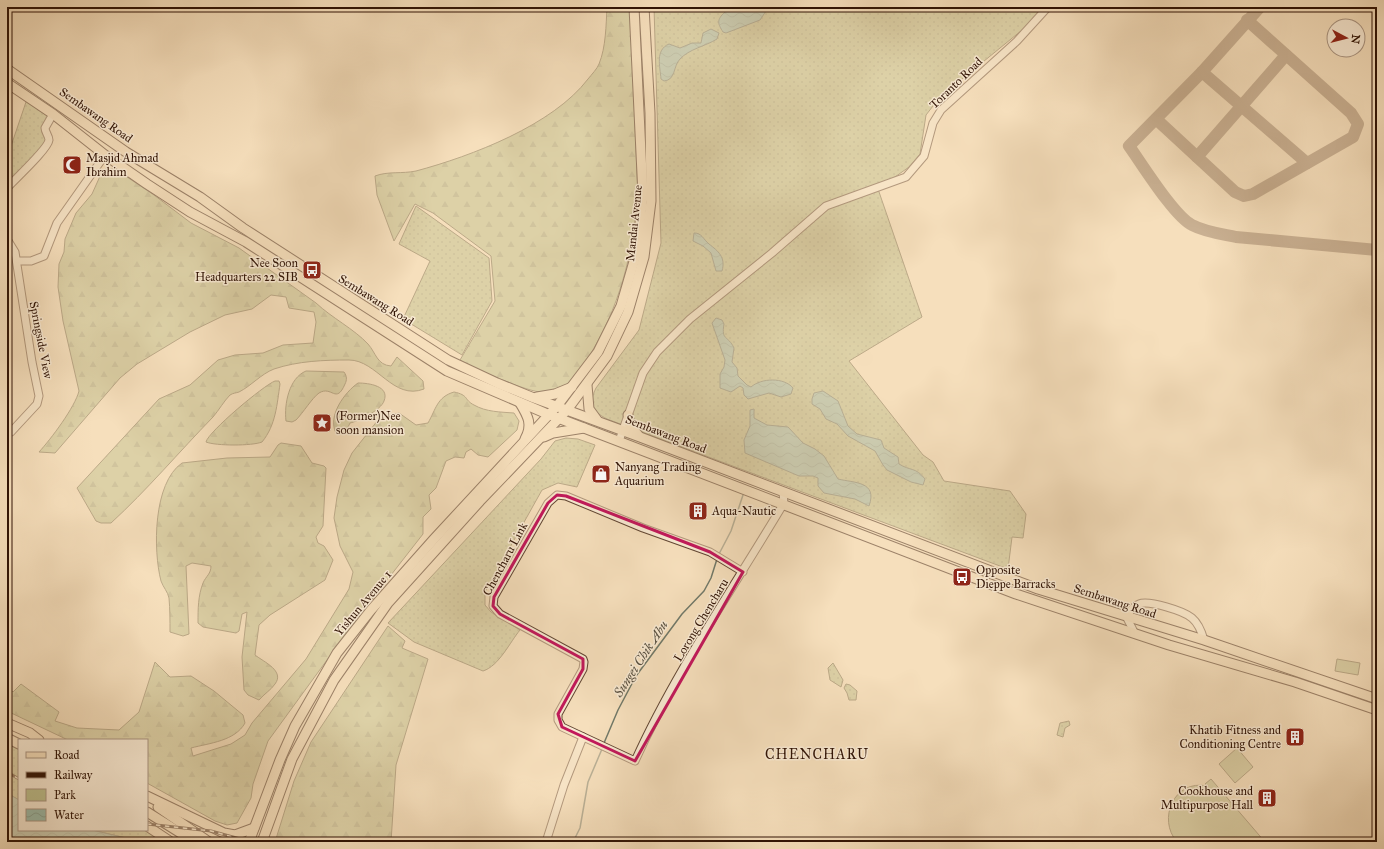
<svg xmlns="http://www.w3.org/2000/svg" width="1384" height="849" font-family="'IM FELL Great Primer',serif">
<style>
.green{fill:url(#green-dots);stroke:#776a4a}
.forest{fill:url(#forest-firs);stroke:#776a4a}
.pitch{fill:#bec18f;stroke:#776a4a}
.water{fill:url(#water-waves);stroke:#717969}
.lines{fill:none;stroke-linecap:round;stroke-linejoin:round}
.stream{stroke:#717969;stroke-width:1.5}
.taxiway{stroke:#937960;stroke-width:12}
.minor-casing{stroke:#624633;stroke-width:9}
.major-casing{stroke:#301305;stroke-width:11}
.minor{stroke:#f9ead3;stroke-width:7}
.major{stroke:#f6dfbc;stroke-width:9}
.rail-casing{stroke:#301305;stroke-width:3}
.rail{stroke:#f9ead3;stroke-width:1.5;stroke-dasharray:4.5;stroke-linecap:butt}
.marked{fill:none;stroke:#c2185b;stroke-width:3;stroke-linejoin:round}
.labels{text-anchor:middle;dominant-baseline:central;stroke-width:3;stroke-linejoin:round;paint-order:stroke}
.street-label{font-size:12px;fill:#301305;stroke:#f9ead3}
.poi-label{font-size:12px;fill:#301305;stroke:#f9ead3;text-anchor:start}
.water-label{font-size:13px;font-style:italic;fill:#564e3f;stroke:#f9ead3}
.quarter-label{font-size:14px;letter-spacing:1px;fill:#301305;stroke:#f9ead3}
</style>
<defs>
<pattern id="green-dots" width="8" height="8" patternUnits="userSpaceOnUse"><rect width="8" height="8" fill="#bec18f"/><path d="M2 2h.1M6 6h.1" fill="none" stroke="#a4a57a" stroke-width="1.8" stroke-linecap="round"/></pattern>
<pattern id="forest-firs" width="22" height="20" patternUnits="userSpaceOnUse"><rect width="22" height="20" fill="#bec18f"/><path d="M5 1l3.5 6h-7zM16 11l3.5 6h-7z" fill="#a4a57a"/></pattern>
<pattern id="water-waves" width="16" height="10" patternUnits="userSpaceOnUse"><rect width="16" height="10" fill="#9dbdac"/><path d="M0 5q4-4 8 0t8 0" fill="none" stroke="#88a292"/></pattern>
</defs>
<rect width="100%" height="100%" fill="#f6dfbc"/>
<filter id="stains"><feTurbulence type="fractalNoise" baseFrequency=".005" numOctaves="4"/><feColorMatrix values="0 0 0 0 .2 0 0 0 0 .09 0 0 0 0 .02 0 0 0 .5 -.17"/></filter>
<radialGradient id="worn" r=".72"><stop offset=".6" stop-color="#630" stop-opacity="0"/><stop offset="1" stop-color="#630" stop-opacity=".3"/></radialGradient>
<g class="green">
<path d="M654 7 1043 8 1027 26 940 97 926 115 920 154 909 167 878 189 922 317 849 361 923 455 933 462 944 481 1010 491 1026 514 1023 538 1012 537 1008 569 607 419C592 411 588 404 596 388L639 330 661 243Z"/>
<polygon points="27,99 53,114 43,129 49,141 7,186 7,152 9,152"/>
<polygon points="416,206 489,258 492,301 462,355 403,319 430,261 399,244"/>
<path d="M566 438 578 439 595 445 577 487 558 483 542 490 485 592V605L491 612 520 630C510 642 499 666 483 671L414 642 388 623 541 459 555 441Z"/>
<polygon points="833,663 843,680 841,687 830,680 828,668"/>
<polygon points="846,684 850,685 857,691 856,700 849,700 847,693 844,688"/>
<polygon points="1069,721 1070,725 1065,728 1063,737 1057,735 1060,723"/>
<polygon points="7,743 19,750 19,800 7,793"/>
<polygon points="92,830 147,830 168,842 143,842"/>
</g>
<g class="forest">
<path d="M607 7H630L638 197C633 254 619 309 588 358 581 367 575 379 565 386 560 389 548 392 542 392 530 393 472 368 460 360L495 301 491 256 433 213 415 204 394 241 377 195 375 176C388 171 402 174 416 171 472 156 553 125 588 79 592 74 597 69 599 64 606 47 606 25 607 7Z"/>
<path d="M105 169H115L154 195 191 223 239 248 316 303C332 318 354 329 368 344 376 353 377 365 391 366L397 357 423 381 424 389C393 401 377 360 349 360 324 360 298 361 274 369 261 374 251 386 239 392 236 393 233 393 230 395 224 401 219 410 213 417 179 452 147 490 111 523H101L96 521 77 488 159 399 190 385 218 360 235 355 263 353 283 345 313 343 316 322 314 312 289 308 286 297 271 295 252 309 225 315 190 332 137 364 120 378 55 453 39 452C51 439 75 407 79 391L63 321 58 287 59 264 64 252 65 239 76 213 92 194 101 174Z"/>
<path d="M306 371 344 372C347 376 347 380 345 384 336 405 332 385 319 393 312 398 303 413 296 420L292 422 286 421C284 404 289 378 306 371Z"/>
<path d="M275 381H279L280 384C277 404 276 425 262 442 252 446 216 446 206 442 208 432 264 385 275 381Z"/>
<path d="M358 383C369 383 390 386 384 401 381 410 359 421 350 423L345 433H336C327 416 345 392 358 383Z"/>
<path d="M454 392C469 395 464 400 474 405 486 412 501 412 514 413L519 421 517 430 488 457 478 455 471 449 466 452 464 458 455 457 446 461 436 488 429 495 431 509 423 517V534L359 616 268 741 253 784 251 798 237 823 227 825 215 821 147 783V740H68L7 711V686L13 692 21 684 59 712 55 721 77 728 119 730 139 712 155 662 170 677 191 676 214 691 243 715 245 723C235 741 210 743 191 748L193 756 231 744 245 735 252 723 306 659 349 589 353 572 340 546 334 518 337 497 344 470 352 453 378 420 384 417 399 413 416 425 428 423C436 409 437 397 454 392Z"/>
<path d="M281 443 301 446 312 463 324 466 326 468 323 526 316 537 318 543 324 546 333 560 325 580 270 615 259 625 255 655C264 662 285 671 275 684 271 690 264 694 259 700L248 695 244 690 242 657 247 612 242 614 239 631 236 633 203 627 198 623C198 609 198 596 203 583 206 576 211 574 211 566L192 563 186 566 189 634 183 636 170 632C170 621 170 609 169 598 168 592 163 587 161 581 153 550 153 483 182 463L227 458 270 457 278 445Z"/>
<polygon points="388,626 405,641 402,648 428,659 396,765 391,842 275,842 294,781 311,742"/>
</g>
<g class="pitch">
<polygon points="1337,659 1360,663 1358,675 1335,671"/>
<polygon points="1237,748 1253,767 1235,783 1219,764"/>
<path d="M1211 779 1265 842H1177C1157 819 1174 779 1207 786L1205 784Z"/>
</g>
<g class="water">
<path d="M751 7 768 8 760 20 726 33 723 32C718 24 716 20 725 12Z"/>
<path d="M711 29 719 33 717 39C706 46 689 49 680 59 673 66 676 80 664 81L661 79C660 66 655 50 669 44L680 48 692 43H701L703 33Z"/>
<path d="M694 233C702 233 703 239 709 244 718 251 726 257 722 271H716L711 253 703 246 693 241Z"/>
<path d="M716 318 722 320 724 324C721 341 728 335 734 348L732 362 737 368 738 376 747 385 751 387C761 378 784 377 793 388L791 394 781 397 769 393 748 399 744 395 743 388 740 386 731 392 720 388V374L724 367 725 360 712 323Z"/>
<path d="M823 391 838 401 848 426 857 434 881 440 884 448 898 457 899 464C910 471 916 467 925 479L923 485 911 482 887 470 883 465 875 451 848 436 837 424 826 419 820 409 812 404V399L814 393Z"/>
<path d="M754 409V418L767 425 788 427 803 443 815 449 824 456 838 479C854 483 878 481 869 506L855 499 824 493 818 486V478L813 476H799L745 453 744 440 750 426V410Z"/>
<polygon points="7,793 19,800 19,830 92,830 143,842 7,842"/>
</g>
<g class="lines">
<g class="stream">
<polyline points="719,554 731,531 743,495"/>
<polyline points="604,743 618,710 636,676 682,614 704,591 711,578 717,559"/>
<polyline points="573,842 580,828 588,782 602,749"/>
</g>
<g class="taxiway">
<path d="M1260 7 1202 72 1129 146C1142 164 1174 216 1192 225 1205 232 1222 234 1236 237L1377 250"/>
<polyline points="1202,72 1307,163"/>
<polyline points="1156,119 1235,192 1244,196 1253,194 1353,137 1358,124 1351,113 1247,20"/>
<polyline points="1197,157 1286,55"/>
</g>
<defs>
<g id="minor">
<path d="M7 188C14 180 48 149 49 140 49 136 45 132 45 128L53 114"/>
<polyline points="7,239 15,252 32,362 39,396 37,404 11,432 7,434"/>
<polyline points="17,261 31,261 44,256 57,223 105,155"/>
<polyline points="619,441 643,373 657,352 690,319 772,253 826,206 906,177 924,156 933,123 941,110 1017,41 1048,7"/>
<path d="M743 572 710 552 643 528 566 496 557 495 548 503 494 597 493 606 500 614 583 659 584 662 583 669 558 714V720L562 727 635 761C674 674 732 590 781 508L784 504 783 492"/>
<path d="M1135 634 1127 618C1129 612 1133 606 1139 604 1149 600 1184 611 1192 618 1198 623 1202 633 1204 640"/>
<polyline points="546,842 564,785 583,737"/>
</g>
<g id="major">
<polyline points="7,69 126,152 200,197 243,228 448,360 497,383 534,398 640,437 1038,589 1204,640 1377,699"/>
<polyline points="7,83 53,114 105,155 147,184 190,212 246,242 447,371 545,413 1016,594 1169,645 1295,682 1377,710"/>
<polyline points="587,385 589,409 597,420"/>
<polyline points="537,397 555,394 572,387"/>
<path d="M520 403C528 416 533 425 525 439"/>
<polyline points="628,415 630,426 638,435"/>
<polyline points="544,437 553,433 584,428"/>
<polyline points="7,723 30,733 39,740"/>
<polyline points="7,738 19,744"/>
<polyline points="147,796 224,833 235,835 254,828"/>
<polyline points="158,807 209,842"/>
<polyline points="147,812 195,842"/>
<polyline points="147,826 171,842"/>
<polyline points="249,842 280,760 295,726 337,653 371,610 434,539 557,406 598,352 621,306 637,251 643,195 634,7"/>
<polyline points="262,842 292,759 334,680 388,603 480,501 567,410 607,356 628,312 644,257 651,201 650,113 644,7"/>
</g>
</defs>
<use href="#minor" class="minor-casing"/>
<use href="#major" class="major-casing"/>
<use href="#minor" class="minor"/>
<use href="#major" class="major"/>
<defs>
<g id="rail">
<polyline points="7,772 19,779"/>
<polyline points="147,824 211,831 251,842"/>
</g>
</defs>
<use href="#rail" class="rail-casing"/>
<use href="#rail" class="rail"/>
</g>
<path d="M0 0H1384V849H0ZM557 495 566 496 710 552 743 572 635 761 562 727 558 714 583 669V659L500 614 493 606 494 597 548 503Z" fill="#f6dfbc" fill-opacity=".55" fill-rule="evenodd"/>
<path class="marked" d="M557 495 566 496 710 552 743 572 635 761 562 727 558 714 583 669V659L500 614 493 606 494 597 548 503Z"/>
<defs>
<symbol id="mosque-square" viewBox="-11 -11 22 22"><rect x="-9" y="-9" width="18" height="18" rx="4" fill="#8f2418" stroke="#f9ead3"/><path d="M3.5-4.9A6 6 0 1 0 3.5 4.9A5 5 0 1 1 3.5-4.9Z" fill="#fff"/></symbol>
<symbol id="bus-square" viewBox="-11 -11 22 22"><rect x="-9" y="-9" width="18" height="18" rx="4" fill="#8f2418" stroke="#f9ead3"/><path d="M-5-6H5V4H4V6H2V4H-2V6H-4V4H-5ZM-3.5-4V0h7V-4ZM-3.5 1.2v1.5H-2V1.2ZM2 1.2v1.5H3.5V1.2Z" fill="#fff"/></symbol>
<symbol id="sight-square" viewBox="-11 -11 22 22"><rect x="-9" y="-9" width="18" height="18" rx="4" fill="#8f2418" stroke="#f9ead3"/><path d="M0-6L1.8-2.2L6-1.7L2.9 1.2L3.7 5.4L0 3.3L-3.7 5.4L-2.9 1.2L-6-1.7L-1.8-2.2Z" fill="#fff"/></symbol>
<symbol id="shop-square" viewBox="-11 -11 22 22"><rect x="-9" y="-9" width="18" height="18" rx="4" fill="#8f2418" stroke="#f9ead3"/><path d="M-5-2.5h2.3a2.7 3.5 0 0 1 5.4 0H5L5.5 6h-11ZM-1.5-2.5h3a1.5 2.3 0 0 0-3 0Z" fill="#fff"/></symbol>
<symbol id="building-square" viewBox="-11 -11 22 22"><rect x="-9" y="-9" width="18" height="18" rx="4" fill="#8f2418" stroke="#f9ead3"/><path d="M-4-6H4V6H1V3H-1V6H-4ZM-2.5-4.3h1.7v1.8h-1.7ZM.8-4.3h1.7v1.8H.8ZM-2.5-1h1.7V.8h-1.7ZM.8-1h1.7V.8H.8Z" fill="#fff"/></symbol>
</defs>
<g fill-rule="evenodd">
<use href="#mosque-square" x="61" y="154" width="22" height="22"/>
<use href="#bus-square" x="301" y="259" width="22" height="22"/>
<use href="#sight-square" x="311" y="412" width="22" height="22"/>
<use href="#shop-square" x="590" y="463" width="22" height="22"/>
<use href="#building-square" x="687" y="500" width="22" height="22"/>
<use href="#bus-square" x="951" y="566" width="22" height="22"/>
<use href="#building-square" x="1284" y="726" width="22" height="22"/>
<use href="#building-square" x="1256" y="787" width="22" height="22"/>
</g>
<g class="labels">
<g class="street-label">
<text transform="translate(956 83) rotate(-44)">Toranto Road</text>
<text transform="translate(96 115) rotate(35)">Sembawang Road</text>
<text transform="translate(634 223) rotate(-84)">Mandai Avenue</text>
<text transform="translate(376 300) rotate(32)">Sembawang Road</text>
<text transform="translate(41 340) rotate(79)">Springside View</text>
<text transform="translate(666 434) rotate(21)">Sembawang Road</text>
<text transform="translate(505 559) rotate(-62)">Chencharu Link</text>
<text transform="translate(1115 601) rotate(18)">Sembawang Road</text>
<text transform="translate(363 603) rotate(-50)">Yishun Avenue 1</text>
<text transform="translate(701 620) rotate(-59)">Lorong Chencharu</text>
</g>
<g class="poi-label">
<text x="86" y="158">Masjid Ahmad<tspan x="86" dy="14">Ibrahim</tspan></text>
<text x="298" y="263" text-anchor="end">Nee Soon<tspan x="298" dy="14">Headquarters 22 SIB</tspan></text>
<text x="336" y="416">(Former)Nee<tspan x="336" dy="14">soon mansion</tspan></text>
<text x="615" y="467">Nanyang Trading<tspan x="615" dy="14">Aquarium</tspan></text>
<text x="712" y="511">Aqua-Nautic</text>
<text x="976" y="570">Opposite<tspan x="976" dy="14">Dieppe Barracks</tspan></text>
<text x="1281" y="730" text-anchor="end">Khatib Fitness and<tspan x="1281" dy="14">Conditioning Centre</tspan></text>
<text x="1253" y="791" text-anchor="end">Cookhouse and<tspan x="1253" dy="14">Multipurpose Hall</tspan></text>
</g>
<g class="water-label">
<text transform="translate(641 659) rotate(-57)">Sungei Chik Abu</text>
</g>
<g class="quarter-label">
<text x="817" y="754">CHENCHARU</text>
</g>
</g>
<rect width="1384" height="849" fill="none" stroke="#f6dfbc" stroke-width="24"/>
<rect x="8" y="8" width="1368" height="833" fill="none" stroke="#301305" stroke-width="2"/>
<rect x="12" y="12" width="1360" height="825" fill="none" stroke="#301305"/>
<rect x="18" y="739" width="130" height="92" fill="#f9ead3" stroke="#a99481"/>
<rect x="26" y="752" width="20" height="6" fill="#f6dfbc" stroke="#a99481"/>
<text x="54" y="759" font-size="12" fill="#301305">Road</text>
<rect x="26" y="772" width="20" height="6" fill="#301305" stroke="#a99481"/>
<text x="54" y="779" font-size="12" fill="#301305">Railway</text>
<rect x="26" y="789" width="20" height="12" fill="#bec18f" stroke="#a99481"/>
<text x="54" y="799" font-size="12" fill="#301305">Park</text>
<rect x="26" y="809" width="20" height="12" fill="url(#water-waves)" stroke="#a99481"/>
<text x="54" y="819" font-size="12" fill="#301305">Water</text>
<g transform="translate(1346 38) rotate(97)"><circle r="19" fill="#f9ead3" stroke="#a99481"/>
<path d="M0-3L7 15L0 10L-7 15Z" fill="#8f2418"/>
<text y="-6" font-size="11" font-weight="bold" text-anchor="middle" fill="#301305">N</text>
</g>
<rect width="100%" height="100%" filter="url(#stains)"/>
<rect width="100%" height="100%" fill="url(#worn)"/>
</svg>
